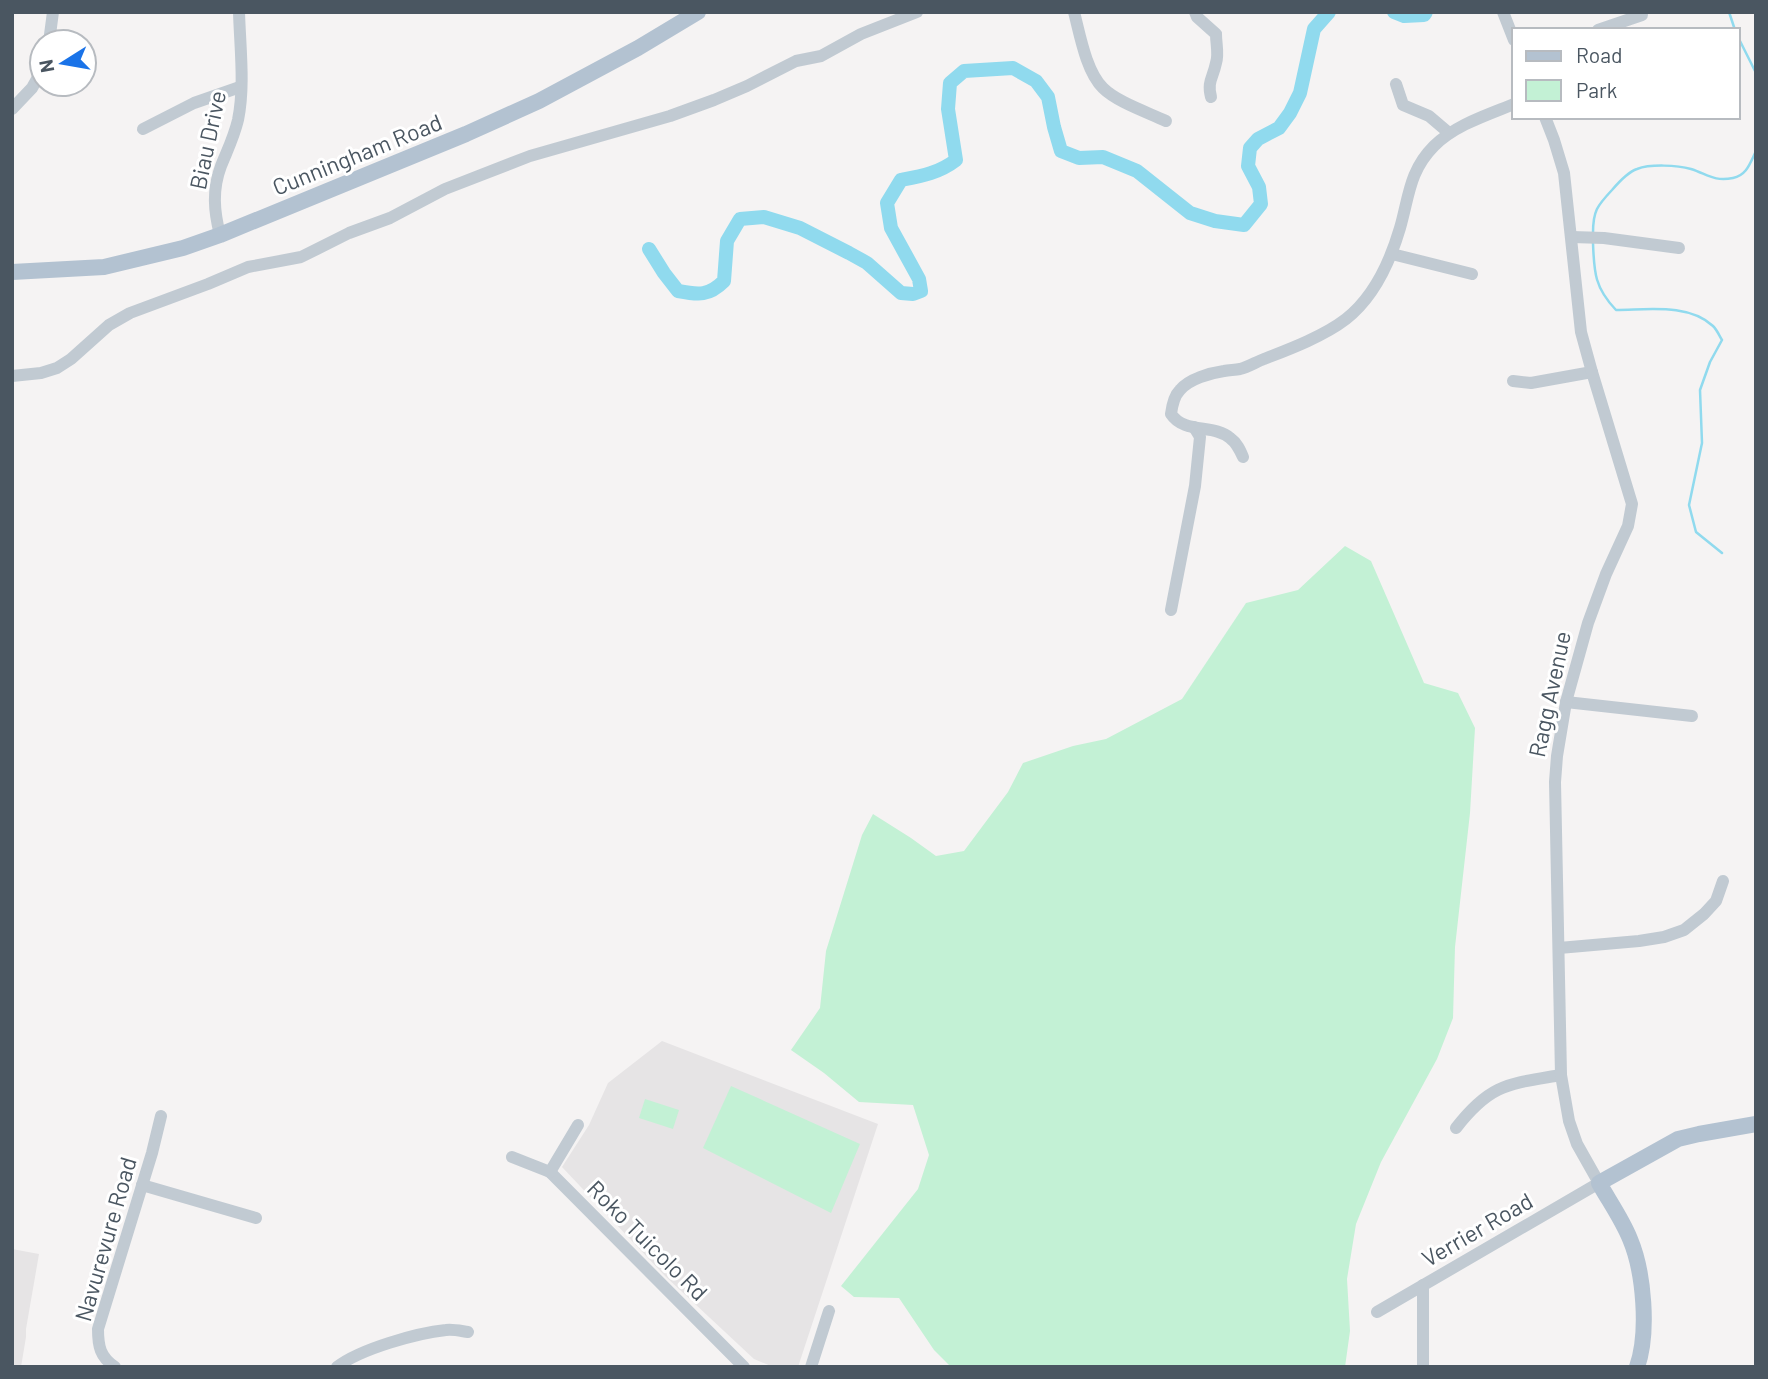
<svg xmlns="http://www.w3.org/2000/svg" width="1768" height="1379" font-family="Barlow,sans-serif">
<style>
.education{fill:#e6e4e5}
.green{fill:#c3f1d5}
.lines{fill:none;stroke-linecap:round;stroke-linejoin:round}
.stream{stroke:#90daee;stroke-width:2.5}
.river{stroke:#90daee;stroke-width:14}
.minor{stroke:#c1cad2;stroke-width:12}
.major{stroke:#b3c2d1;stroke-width:16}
.labels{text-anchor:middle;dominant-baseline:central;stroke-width:6;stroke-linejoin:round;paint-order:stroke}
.street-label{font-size:23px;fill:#4a5661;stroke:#fff}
</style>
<rect width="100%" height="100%" fill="#f5f3f3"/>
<g class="education">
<polygon points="662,1041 878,1124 798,1367 773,1367 754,1359 665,1276 562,1167 589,1125 608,1083"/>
<polygon points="12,1249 39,1254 26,1329 26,1337 21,1367 12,1367"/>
</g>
<g class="green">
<polygon points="1345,546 1371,561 1424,683 1458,693 1475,728 1470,813 1455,947 1453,1018 1437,1059 1381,1162 1356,1224 1347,1279 1350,1331 1345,1367 951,1367 934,1350 899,1298 854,1297 841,1286 918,1189 929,1155 913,1105 859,1102 824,1073 791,1050 820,1008 826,951 862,835 873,814 911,838 936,856 964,851 1008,792 1023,763 1073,746 1106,739 1182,699 1246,603 1298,590"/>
<polygon points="731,1086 860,1144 831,1213 703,1148"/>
<polygon points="645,1099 679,1110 673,1129 639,1118"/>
</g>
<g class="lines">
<g class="stream">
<polyline points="1729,12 1735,30"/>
<polyline points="1738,37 1756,73"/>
<path d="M1593 233C1593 211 1597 206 1612 190 1618 183 1628 172 1637 169 1650 164 1677 165 1691 169 1707 174 1714 182 1733 178 1747 175 1750 163 1756 151"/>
<path d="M1593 243C1594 273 1595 288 1616 310 1647 310 1688 303 1713 326 1717 330 1719 335 1722 340L1710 362 1700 390 1702 443 1689 505 1696 532 1722 553"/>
</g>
<g class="river">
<polyline points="1394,12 1404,16 1424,15 1426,12"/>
<path d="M649 249 664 273 678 291C699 295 709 296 724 281L727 241 740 219 764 217 800 228 849 253 867 263 901 293 913 294 921 291 919 279 891 228 887 203 901 180C922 176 939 173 956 160L948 109 950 83 964 71 1013 68 1036 81 1048 97 1054 127 1061 151 1079 158 1103 157 1137 171 1190 213 1215 221 1244 225 1261 204 1259 187 1248 166 1250 148 1258 139 1279 128 1290 113 1300 93 1314 29 1329 12"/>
</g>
<g class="minor">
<path d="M1074 12C1080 35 1086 71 1103 88 1117 102 1147 112 1166 121"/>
<path d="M1195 12 1197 17 1216 34C1216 44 1219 54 1216 63 1213 78 1207 81 1211 97"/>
<polyline points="1503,12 1514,40"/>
<polyline points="1598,30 1642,15"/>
<polyline points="49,42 53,12"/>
<polyline points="1396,84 1403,105 1429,116 1449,133"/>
<polyline points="12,109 32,88 42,70"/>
<polyline points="143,129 194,103 240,87"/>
<path d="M220 235C214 211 212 190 221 166 227 151 234 137 238 120 245 86 240 47 239 12"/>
<polyline points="1572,237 1604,238 1679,248"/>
<polyline points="1392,254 1472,274"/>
<polyline points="12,376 41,373 57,368 71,359 109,325 130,313 208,284 248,267 301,257 349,233 390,218 445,189 530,156 670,116 714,100 747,86 796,61 821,56 861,34 917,12"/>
<polyline points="1513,381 1531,383 1592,372"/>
<path d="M1243 457C1240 450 1237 443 1230 438 1214 424 1184 434 1171 414 1172 406 1174 396 1180 390 1189 379 1210 373 1224 371 1229 370 1235 370 1240 369 1248 367 1256 362 1264 359 1290 349 1324 336 1346 319 1374 297 1390 262 1400 228 1409 197 1409 171 1434 146 1455 125 1487 115 1514 104"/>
<polyline points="1171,610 1195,486 1200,437 1194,427"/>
<polyline points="1566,702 1692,716"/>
<polyline points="1559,948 1639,941 1664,937 1684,930 1704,914 1716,901 1723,881"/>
<path d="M1456 1128C1491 1083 1509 1084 1561 1075"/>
<polyline points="512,1157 550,1172 744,1367"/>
<polyline points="550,1172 578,1125"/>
<polyline points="142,1185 256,1218"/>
<polyline points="1377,1312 1599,1183 1577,1144 1569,1121 1561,1075 1555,782 1557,756 1566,702 1588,623 1606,574 1628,526 1632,504 1592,372 1581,332 1564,173 1554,140 1545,117"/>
<path d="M115 1367C100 1357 98 1346 98 1329L152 1153 161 1116"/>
<path d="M337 1367C360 1349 417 1333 446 1330 453 1329 461 1331 468 1332"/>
<polyline points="811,1367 829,1311"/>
<polyline points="1423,1367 1423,1285"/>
</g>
<g class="major">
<polyline points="12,272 104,267 183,248 220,235 466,134 539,101 638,48 698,12"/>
<path d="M1637 1367C1649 1333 1644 1272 1630 1239 1622 1219 1609 1201 1599 1183L1678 1139 1699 1134 1756 1124"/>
</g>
</g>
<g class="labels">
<g class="street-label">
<text transform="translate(207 140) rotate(-78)">Biau Drive</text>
<text transform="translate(357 154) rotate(-22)">Cunningham Road</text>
<text transform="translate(1549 694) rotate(-78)">Ragg Avenue</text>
<text transform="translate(1477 1229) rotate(-30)">Verrier Road</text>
<text transform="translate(105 1239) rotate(-74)">Navurevure Road</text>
<text transform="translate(648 1240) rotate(45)">Roko Tuicolo Rd</text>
</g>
</g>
<rect width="1768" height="1379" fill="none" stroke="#4a5661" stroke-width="28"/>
<rect x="1512" y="28" width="228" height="91" fill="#ffffff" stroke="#b7bbc0" stroke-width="2"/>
<rect x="1526" y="51" width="35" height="10" fill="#b3c2d1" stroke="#b7bbc0" stroke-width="2"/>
<text x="1576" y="63" font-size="21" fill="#4a5661">Road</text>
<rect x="1526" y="80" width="35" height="21" fill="#c3f1d5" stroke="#b7bbc0" stroke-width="2"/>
<text x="1576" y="98" font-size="21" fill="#4a5661">Park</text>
<g transform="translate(63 63) rotate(259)"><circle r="33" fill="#ffffff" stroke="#b7bbc0" stroke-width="2"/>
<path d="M0-5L12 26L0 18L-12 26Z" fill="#1a73e8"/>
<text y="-10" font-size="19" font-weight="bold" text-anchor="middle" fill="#4a5661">N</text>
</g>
</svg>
